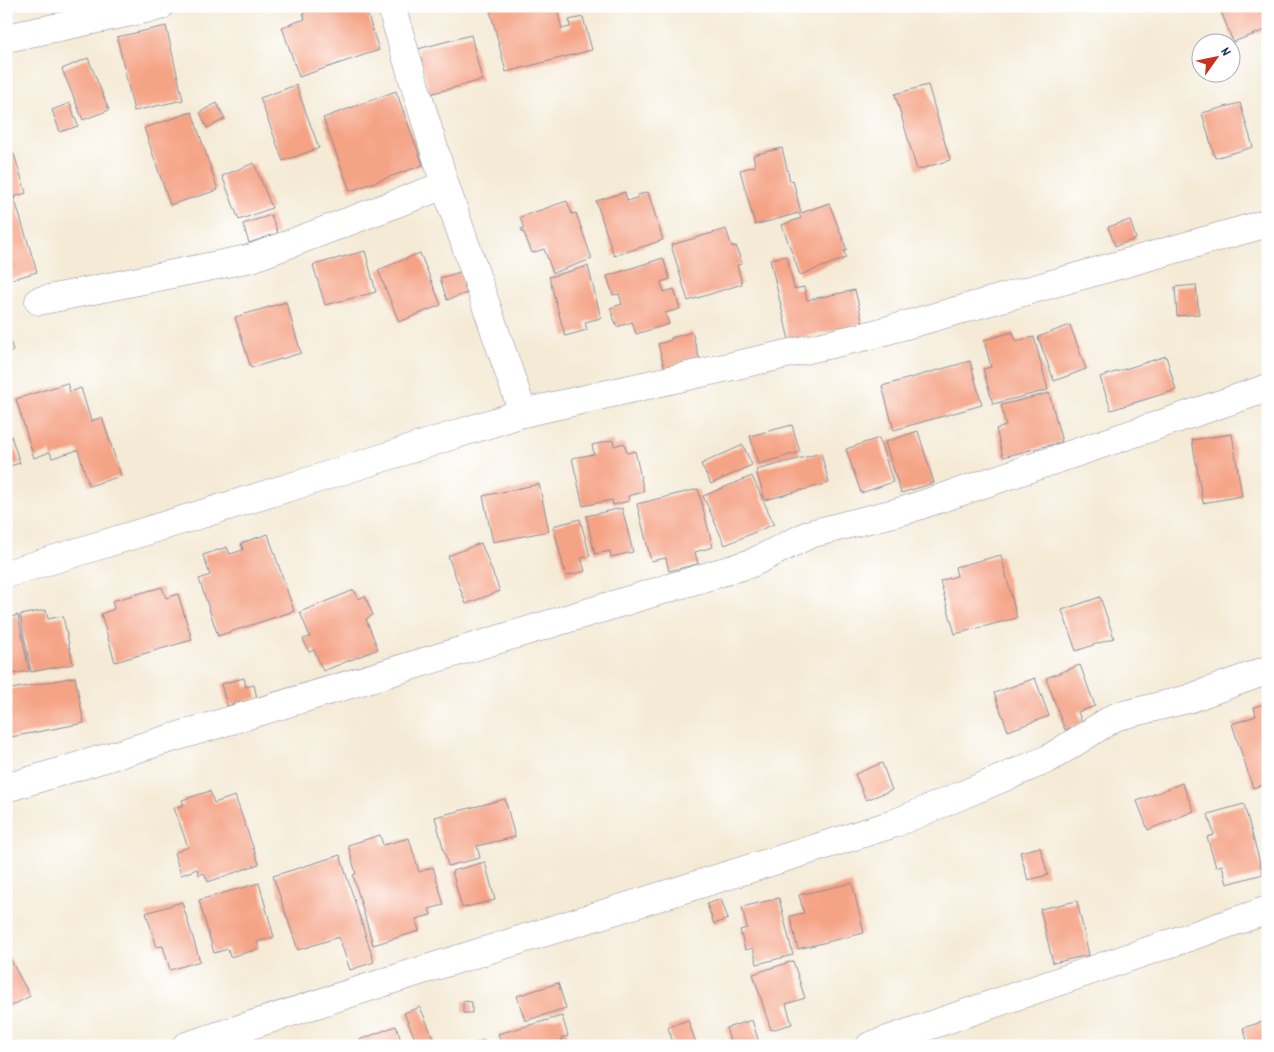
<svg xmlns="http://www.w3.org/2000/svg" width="1274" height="1052" font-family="Dekko,sans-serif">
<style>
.building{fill:#f5a385}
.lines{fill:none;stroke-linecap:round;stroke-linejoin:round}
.minor-casing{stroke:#888c9a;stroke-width:29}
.minor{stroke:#fff;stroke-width:28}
</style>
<rect width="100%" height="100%" fill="#fff"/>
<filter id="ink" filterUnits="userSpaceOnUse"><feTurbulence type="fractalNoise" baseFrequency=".02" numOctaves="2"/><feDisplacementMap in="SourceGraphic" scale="10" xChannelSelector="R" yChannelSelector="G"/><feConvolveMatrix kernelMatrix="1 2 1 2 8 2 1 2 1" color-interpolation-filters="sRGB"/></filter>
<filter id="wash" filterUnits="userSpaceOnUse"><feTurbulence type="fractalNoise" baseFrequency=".0096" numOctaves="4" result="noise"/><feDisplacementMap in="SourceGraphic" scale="20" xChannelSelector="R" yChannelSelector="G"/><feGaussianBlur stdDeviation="1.12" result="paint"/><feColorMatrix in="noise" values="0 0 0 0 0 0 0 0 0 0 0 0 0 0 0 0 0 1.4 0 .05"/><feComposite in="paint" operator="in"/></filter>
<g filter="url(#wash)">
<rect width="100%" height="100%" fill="#f4ead5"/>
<g id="blocks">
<g class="building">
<polygon points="323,6 347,6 348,9 356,6 365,6 379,50 299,77 282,27 305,19 303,13"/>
<polygon points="489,6 556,6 562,29 570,27 569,20 583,17 592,50 506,72"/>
<polygon points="1219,6 1264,6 1268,17 1268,29 1233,42"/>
<polygon points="166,26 183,100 134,111 117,37"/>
<polygon points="471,35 482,80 430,94 418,49"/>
<polygon points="88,58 109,110 83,120 62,69"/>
<polygon points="296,85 319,148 283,161 260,98"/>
<polygon points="928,85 950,160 917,170 895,94"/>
<polygon points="396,91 423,165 350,191 323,118"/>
<polygon points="70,103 78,126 60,132 52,110"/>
<polygon points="217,103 225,119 207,128 200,112"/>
<polygon points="1240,103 1253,147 1215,158 1202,113"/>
<polygon points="192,112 218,190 170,205 144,128"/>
<polygon points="782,148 790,181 793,180 801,213 829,203 847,250 844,251 846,258 800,275 782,225 801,218 799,213 755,225 740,170 755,166 753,155"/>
<polygon points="14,154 26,193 14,197 37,272 6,281 6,156"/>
<polygon points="254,163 272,208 239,220 222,176"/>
<polygon points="625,192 627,201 639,197 638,195 648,192 663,240 614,256 596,201"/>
<polygon points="567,201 572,214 576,213 592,259 553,273 544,249 532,253 524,233 523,233 521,229 524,228 520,217"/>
<polygon points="271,215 278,233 249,243 243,224"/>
<polygon points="1130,220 1136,239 1115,246 1108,227"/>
<polygon points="726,229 732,247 736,246 742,264 737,265 742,284 688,301 671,245"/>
<polygon points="365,251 376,292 325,305 313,265"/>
<polygon points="420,253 441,305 399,322 378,270"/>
<polygon points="787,256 794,289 804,287 807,300 855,290 863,324 789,340 770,259"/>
<polygon points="663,258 670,279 661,282 664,292 674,289 680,309 665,313 669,324 636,334 632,322 617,327 610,308 622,304 619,294 613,295 607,276"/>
<polygon points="588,266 601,318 585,322 587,330 565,336 549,277"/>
<polygon points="460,272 467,293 447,300 440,278"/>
<polygon points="1196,285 1199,314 1177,316 1175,287"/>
<polygon points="286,302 301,353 251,368 235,317"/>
<polygon points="1070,325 1086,369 1054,381 1038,337"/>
<polygon points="6,326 13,351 6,352"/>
<polygon points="692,332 701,364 666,374 658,344 671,340 671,338"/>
<polygon points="1013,332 1016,341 1034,337 1048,390 993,404 983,369 991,367 984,340"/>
<polygon points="1166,356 1176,390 1111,410 1100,377"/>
<polygon points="970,361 982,405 894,430 882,386"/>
<polygon points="67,383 70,392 81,388 91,421 102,417 121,476 89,486 78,450 52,458 50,452 34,458 16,399"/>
<polygon points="1049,393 1062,442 1003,457 996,429 1006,426 1001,405"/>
<polygon points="6,421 20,463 6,467"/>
<polygon points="792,425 800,452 758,464 750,436"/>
<polygon points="918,431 934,483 901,493 885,442"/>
<polygon points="1232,434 1242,496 1203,503 1192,440"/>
<polygon points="879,438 893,482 861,493 846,449"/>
<polygon points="613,440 614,446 624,443 627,453 635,451 644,492 628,496 629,501 613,505 612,500 583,506 572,458 594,454 592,445"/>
<polygon points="743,445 752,465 711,484 701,464"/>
<polygon points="821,453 829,483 765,500 756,470"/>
<polygon points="752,476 774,524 725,545 703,496"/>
<polygon points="539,484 549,531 493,542 483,496"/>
<polygon points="698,489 713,547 695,552 698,564 669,571 666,558 651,561 637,504"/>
<polygon points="622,508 633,552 611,557 610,551 595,554 586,516"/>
<polygon points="580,519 590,556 581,558 585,571 566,576 553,526"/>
<polygon points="268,534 294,611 218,636 199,579 210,575 203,555 227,547 230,554 243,550 241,543"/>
<polygon points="481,543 500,591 466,604 448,556"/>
<polygon points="1001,555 1017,618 955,634 940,581 957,576 955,567"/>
<polygon points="162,587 166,598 178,594 192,640 115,662 101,614 114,609 112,601"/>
<polygon points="354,590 358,599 365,596 373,615 366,619 378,649 323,671 314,650 309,652 303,639 310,637 300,612"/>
<polygon points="1100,597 1114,638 1076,651 1062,610"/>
<polygon points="46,610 48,619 63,616 73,664 31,672 20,615"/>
<polygon points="18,615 29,671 6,675 6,618"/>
<polygon points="1080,665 1095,706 1078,712 1082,723 1065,730 1046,678"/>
<polygon points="75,677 84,723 6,738 6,690"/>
<polygon points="244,678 246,687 254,685 257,698 227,706 221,684"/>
<polygon points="1035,678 1049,716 1008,731 994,693"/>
<polygon points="1268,703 1268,784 1253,788 1232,724 1256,716 1254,707"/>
<polygon points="882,763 892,790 866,800 855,774"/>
<polygon points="1182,783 1194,811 1148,830 1137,801"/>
<polygon points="210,791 214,803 235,796 259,864 208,882 204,873 199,875 197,869 181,875 174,853 188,847 174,808 184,805 182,800"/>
<polygon points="505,799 515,837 477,846 480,858 448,866 435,817"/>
<polygon points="1244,804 1263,874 1227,884 1222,865 1216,867 1207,837 1214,835 1208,814"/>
<polygon points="380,835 383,845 409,838 419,872 433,867 444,905 429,909 431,915 416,919 419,931 373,945 353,875 356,874 348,845"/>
<polygon points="1040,847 1048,875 1028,880 1020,852"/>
<polygon points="340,855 374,962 350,970 339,937 298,950 273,876"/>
<polygon points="485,862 495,900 462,908 452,871"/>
<polygon points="259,883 274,937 257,942 259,949 230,957 228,949 214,953 199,900"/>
<polygon points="852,883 864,933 798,949 790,916 804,913 799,895"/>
<polygon points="779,898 793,955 757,964 753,948 745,950 740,930 747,928 742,907"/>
<polygon points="721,899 728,919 714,924 707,904"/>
<polygon points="1077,901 1089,955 1053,963 1040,909"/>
<polygon points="182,902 200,961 170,970 163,946 157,947 146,913"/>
<polygon points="6,951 30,996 6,1009"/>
<polygon points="793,961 805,998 786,1004 792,1024 771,1030 753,974"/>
<polygon points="558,983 566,1008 525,1021 517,996"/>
<polygon points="463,1001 472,1002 472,1013 463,1013"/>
<polygon points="420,1007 436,1044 432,1046 418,1046 404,1013"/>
<polygon points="562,1016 568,1036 561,1038 563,1046 502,1046 498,1034"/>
<polygon points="688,1020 697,1046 674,1046 668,1027"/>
<polygon points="752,1020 760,1046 718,1046 730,1041 726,1028"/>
<polygon points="1268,1020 1268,1046 1249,1046 1243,1028"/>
<polygon points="396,1026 403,1046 361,1046 359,1040"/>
<polygon points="485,1040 488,1046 469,1046 469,1045"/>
</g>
</g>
</g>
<g filter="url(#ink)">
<use href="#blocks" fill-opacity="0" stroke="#888c9a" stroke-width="1"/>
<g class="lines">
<defs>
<g id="minor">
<polyline points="6,38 160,6"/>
<polyline points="39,301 252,258 445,185"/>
<polyline points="523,413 867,336 1268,223"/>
<polyline points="6,574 313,480 523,413 445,185 391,6"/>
<polyline points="6,788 752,563 810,534 906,510 1268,388"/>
<polyline points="186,1046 407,975 893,824 1048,759 1115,717 1188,699 1268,670"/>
<polyline points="870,1046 1268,910"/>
</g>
</defs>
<use href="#minor" class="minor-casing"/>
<use href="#minor" class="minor"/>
</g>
</g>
<rect width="1274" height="1052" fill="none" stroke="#fff" stroke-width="25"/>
<g transform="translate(1216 58) rotate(57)"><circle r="24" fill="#ffffff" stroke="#a4acbf"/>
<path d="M0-4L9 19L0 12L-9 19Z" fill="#c8321e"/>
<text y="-8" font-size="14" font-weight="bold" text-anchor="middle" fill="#1b2f5e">N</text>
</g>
</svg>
